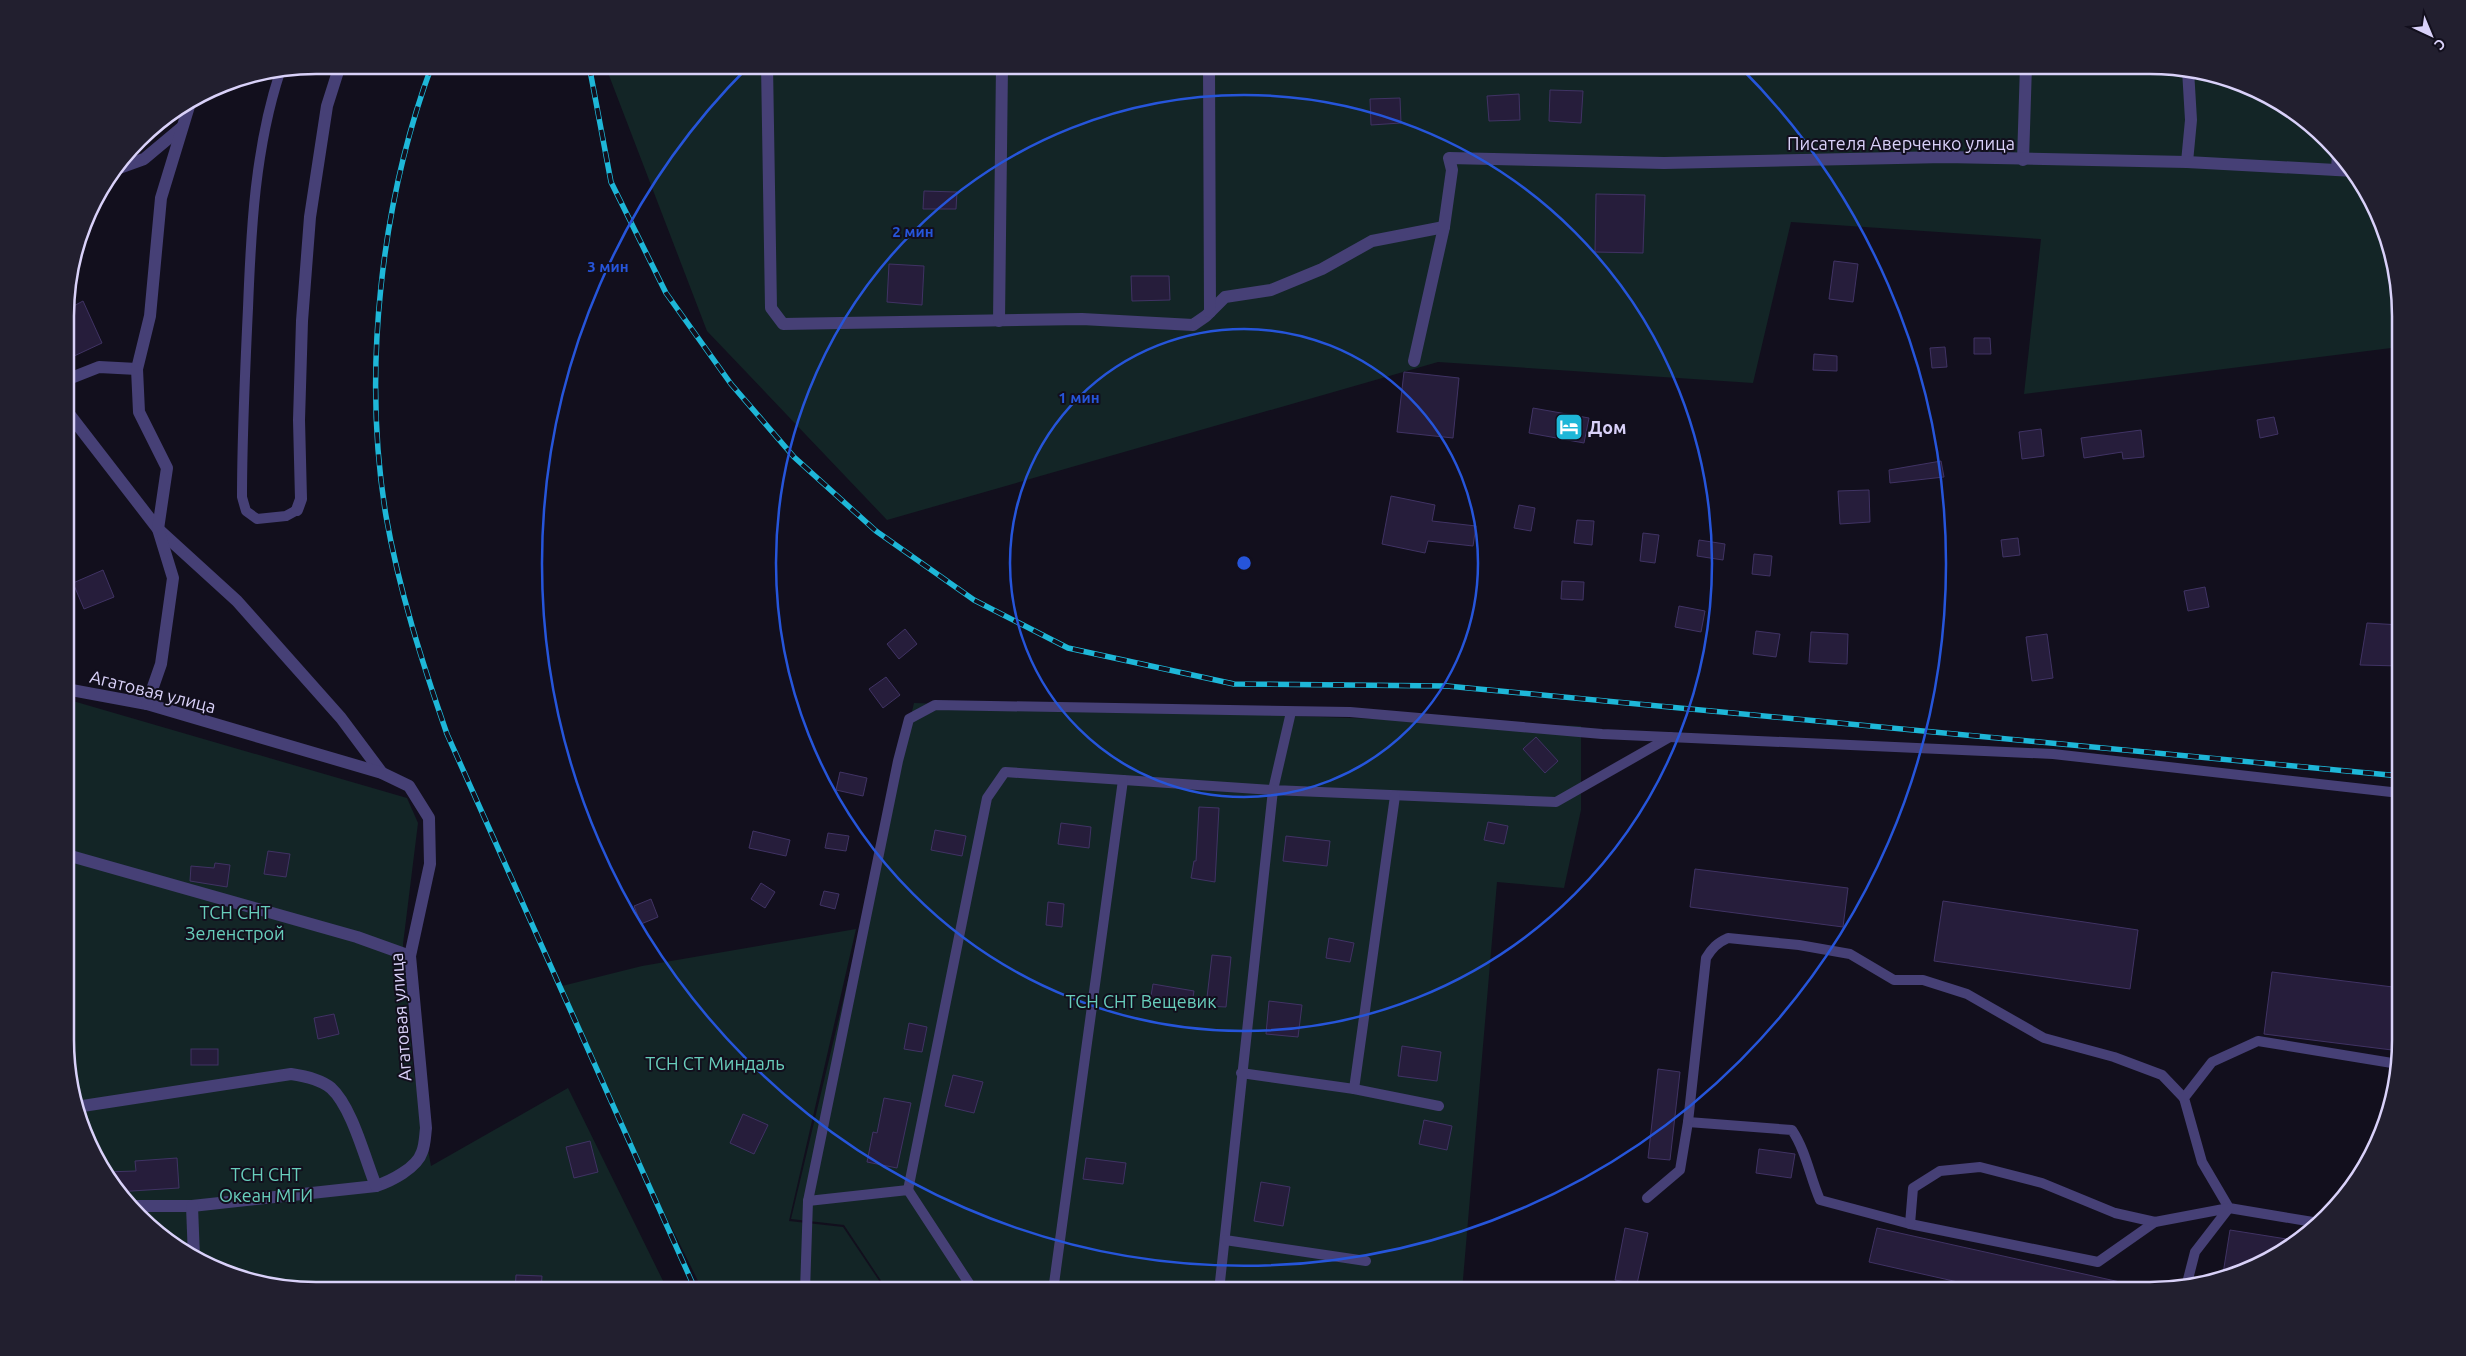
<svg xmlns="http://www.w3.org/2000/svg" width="2466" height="1356" font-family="Ubuntu,sans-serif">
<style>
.green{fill:#132526}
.building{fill:#261d3b;stroke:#403364}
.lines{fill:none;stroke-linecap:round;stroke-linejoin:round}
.lane{stroke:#464076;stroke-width:10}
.street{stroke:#464076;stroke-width:12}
.rail-casing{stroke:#1eb7d8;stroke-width:5.5}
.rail{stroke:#120f1d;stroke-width:4;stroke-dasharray:11;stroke-linecap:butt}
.ring{fill:none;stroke:#2655da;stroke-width:2.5}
.labels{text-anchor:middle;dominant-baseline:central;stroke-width:4;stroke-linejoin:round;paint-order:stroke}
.street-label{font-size:18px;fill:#d9d1f9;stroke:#120f1d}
.poi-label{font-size:18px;font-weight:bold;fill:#d9d1f9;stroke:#120f1d;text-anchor:start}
.park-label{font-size:18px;fill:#68cebc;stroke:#120f1d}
.rim{fill:none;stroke:#d9d1f9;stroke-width:2.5}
.centre{fill:#2655da;stroke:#120f1d;stroke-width:2.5}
.ring-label{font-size:15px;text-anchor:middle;font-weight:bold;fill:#2655da;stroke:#120f1d;stroke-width:4;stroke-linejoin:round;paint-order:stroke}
</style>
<rect width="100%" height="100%" fill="#120f1d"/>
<g class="green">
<path d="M605 65H2151C2172 68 2194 69 2214 73 2307 94 2388 190 2399 283 2401 304 2399 326 2399 347L2024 394 2041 239 1791 222 1753 383 1438 362 887 520 707 331Z"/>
<polygon points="66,699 407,798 418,823 403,944 413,1067 431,1166 568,1088 668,1291 315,1291 251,1283 204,1265 151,1229 117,1193 84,1136 67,1074"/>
<polygon points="914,703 1581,726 1581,810 1564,888 1497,882 1462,1291 888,1291 844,1225 791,1219"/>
<polygon points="856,929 789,1221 843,1227 886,1291 703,1291 655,1194 562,986 642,966"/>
</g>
<g class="building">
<polygon points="1550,90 1583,91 1581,123 1549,121"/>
<polygon points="1519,94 1520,120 1489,121 1487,96"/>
<polygon points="1400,98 1401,123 1371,125 1370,99"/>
<polygon points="924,191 957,192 956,209 923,209"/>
<polygon points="1596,194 1645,195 1643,253 1595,252"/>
<polygon points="1834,261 1858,264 1853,302 1829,299"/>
<polygon points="889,264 924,266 922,305 887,302"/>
<polygon points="1131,276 1169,276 1170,300 1132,301"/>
<polygon points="83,301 102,343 72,357 66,343 66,310"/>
<polygon points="1974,338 1990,338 1991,354 1974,354"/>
<polygon points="1945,347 1947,367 1932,368 1930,348"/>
<polygon points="1814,354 1837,356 1837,371 1813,370"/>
<polygon points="1404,372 1459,378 1453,438 1397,432"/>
<polygon points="1533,408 1589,418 1584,443 1529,433"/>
<polygon points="2274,417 2278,434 2260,438 2257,420"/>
<polygon points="2041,429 2044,456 2022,459 2019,432"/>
<polygon points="2141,430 2144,457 2123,459 2122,452 2084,458 2081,438"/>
<polygon points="1941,461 1944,477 1890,483 1889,470"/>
<polygon points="1869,490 1870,522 1840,524 1838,491"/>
<polygon points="1391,496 1435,505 1432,521 1476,526 1473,546 1428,541 1425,553 1382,544"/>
<polygon points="1519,505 1535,508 1531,531 1514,528"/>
<polygon points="1577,520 1594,521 1592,545 1574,543"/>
<polygon points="1643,533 1659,535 1655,563 1640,561"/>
<polygon points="2018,538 2020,555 2003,557 2001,540"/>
<polygon points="1699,540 1725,544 1723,560 1697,556"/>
<polygon points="1754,554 1772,556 1770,576 1752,574"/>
<polygon points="103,570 114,597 84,609 73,583"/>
<polygon points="1562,581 1584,582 1583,600 1561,599"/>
<polygon points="2205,587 2209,607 2188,611 2184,591"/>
<polygon points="1679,606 1705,611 1701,632 1675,627"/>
<polygon points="2367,623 2400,625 2400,666 2360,665"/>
<polygon points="905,629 917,644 899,659 887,644"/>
<polygon points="1756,631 1780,634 1776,657 1753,654"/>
<polygon points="1811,632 1848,634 1847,664 1809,662"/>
<polygon points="2047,634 2053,678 2032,681 2026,637"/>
<polygon points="886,677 900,695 883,708 869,689"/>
<polygon points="1536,737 1558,761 1545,773 1523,749"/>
<polygon points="840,772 867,778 863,796 836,790"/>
<polygon points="1199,807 1219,808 1215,882 1191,878 1194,861 1196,861"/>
<polygon points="1488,822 1508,826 1504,844 1484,840"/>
<polygon points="1061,823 1091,827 1089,848 1058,844"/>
<polygon points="935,830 966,836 962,856 931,850"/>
<polygon points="753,831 790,840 786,856 749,848"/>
<polygon points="828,833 849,836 846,851 825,848"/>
<polygon points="1286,836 1330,841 1327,866 1283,861"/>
<polygon points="268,851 290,854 286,877 264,874"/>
<polygon points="215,863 230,865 227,887 190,881 191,866 214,868"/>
<polygon points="1695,869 1848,888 1843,927 1690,907"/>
<polygon points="761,883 775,892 765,908 751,899"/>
<polygon points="824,891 839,894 835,909 820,905"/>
<polygon points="651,899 658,917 641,924 634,906"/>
<polygon points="1943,901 2138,930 2130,989 1934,961"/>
<polygon points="1048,902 1064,904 1062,927 1046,925"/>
<polygon points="1329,938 1354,943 1350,962 1326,958"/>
<polygon points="1212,955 1231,957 1226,1007 1206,1006"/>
<polygon points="2272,972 2401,988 2400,1051 2264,1034"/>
<polygon points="1153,984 1194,991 1191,1009 1150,1002"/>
<polygon points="1269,1001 1302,1005 1298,1037 1266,1034"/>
<polygon points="334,1014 339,1034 318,1039 314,1018"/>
<polygon points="909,1023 927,1027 922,1052 904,1049"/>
<polygon points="1402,1046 1441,1052 1437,1081 1398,1076"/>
<rect x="191" y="1049" width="27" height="16"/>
<polygon points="1658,1069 1680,1072 1670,1160 1648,1158"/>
<polygon points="953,1075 983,1082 974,1113 945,1106"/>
<polygon points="884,1098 911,1103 897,1168 867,1162 873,1132 877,1133"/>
<polygon points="743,1114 768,1125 754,1154 730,1143"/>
<polygon points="1424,1120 1452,1126 1447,1150 1419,1144"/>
<polygon points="590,1141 598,1172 574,1178 566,1147"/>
<polygon points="1759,1149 1795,1154 1791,1178 1756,1173"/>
<polygon points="177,1158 179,1188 116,1192 105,1172 136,1171 135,1161"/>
<polygon points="1086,1158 1126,1163 1123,1184 1083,1179"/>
<polygon points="1261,1182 1290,1187 1283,1226 1254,1221"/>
<polygon points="1625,1228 1648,1233 1637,1284 1615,1280"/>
<polygon points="1877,1228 2129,1284 2129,1290 1998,1291 1869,1262"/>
<polygon points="2230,1230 2299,1241 2289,1249 2231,1278 2222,1280"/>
<polygon points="516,1275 542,1276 541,1291 515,1291"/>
</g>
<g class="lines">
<g class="lane">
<path d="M280 72C255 148 251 229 248 308 245 371 242 434 242 497L246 511 257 519 286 516 297 510"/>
<polyline points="1291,712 1273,790 1556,802 1670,737"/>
<polyline points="1241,1073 1354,1089 1439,1106"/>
<polyline points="1354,1089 1395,796"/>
<path d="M1688 1122 1792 1130C1806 1151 1810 1177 1820 1200L1910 1224 2098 1262 2155 1222"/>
<polyline points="908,1190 987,798 1005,772 1273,790 1219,1291"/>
<path d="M1647 1198 1680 1170 1688 1122 1706 958C1712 948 1717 943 1728 938L1799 945 1850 954 1894 980H1923L1967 994 2044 1038 2114 1057 2162 1075 2184 1098"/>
<polyline points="808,1201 908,1190 974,1291"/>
<polyline points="2319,1223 2229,1208 2202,1162 2184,1098 2212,1062 2258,1041 2398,1064"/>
<polyline points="1910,1224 1913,1188 1940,1171 1980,1167 2042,1183 2115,1213 2155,1222 2229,1208 2195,1252 2186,1287"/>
<polyline points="1225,1240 1366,1261"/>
<polyline points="805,1291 808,1201 898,761 909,719 935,705 1350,712 1602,734 2053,754 2400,793"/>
<polyline points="1053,1291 1123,780"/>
</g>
<g class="street">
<polyline points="767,65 771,308 783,324 1082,319 1193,325 1206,316 1225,297 1271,290 1322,269 1372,241 1444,227"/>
<polyline points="1209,65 1210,312"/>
<polyline points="2023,160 2026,65"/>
<polyline points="2187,162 2191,120 2188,70"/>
<polyline points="119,168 144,159 181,128"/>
<polyline points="2337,170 2338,152"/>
<polyline points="999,321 1002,65"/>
<polyline points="1414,361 1444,227 1452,170 1449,158 1664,163 1945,157 2187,162 2354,171"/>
<polyline points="66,380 99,367 137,369"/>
<polyline points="66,410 158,529 237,601 341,718 382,773"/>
<polyline points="297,510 301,499 299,420 302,321 310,217 327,106 340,65"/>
<path d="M66 689 147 704 382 773 409 786 429 818 430 864 410 956 426 1128C425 1136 425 1145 422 1152 417 1168 391 1181 376 1186L192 1206H129"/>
<polyline points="147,704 161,664 173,578 158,529 167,468 139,412 137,369 150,316 161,198 190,103"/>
<polyline points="67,855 357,937 410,956"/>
<path d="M76 1107 291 1074C305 1076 320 1079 331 1088 352 1107 365 1159 376 1186"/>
<polyline points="192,1206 194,1258"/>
</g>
<defs>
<g id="rail">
<path d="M432 65C381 202 362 371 386 516 399 590 422 662 447 734L696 1291"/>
<polyline points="589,65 611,182 666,293 731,384 794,457 876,531 974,600 1068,648 1234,684 1447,686 2400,776"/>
</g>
</defs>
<use href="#rail" class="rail-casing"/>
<use href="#rail" class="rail"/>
</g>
<g class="ring">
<circle cx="1244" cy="563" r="234"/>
<circle cx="1244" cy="563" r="468"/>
<path d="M1740 67A702 702 0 1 1 748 67"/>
</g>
<defs>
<symbol id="hotel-square" viewBox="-11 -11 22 22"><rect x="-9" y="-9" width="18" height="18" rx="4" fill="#1eb7d8" stroke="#120f1d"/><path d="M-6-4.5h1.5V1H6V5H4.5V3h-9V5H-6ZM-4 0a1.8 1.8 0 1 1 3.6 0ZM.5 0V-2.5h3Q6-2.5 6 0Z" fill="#fff"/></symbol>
</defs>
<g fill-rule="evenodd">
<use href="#hotel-square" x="1553" y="411" width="32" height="32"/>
</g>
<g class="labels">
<g class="street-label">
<text x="1901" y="143">Писателя Аверченко улица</text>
<text transform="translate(153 691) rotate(14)">Агатовая улица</text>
<text transform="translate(400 1017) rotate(-94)">Агатовая улица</text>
</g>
<g class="poi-label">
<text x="1588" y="427">Дом</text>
</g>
<g class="park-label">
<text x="235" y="912">ТСН СНТ<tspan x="235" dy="21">Зеленстрой</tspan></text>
<text x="1141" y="1001">ТСН СНТ Вещевик</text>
<text x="715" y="1063">ТСН СТ Миндаль</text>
<text x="266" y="1174">ТСН СНТ<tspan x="266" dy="21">Океан МГИ</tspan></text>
</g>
</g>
<path d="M0 0H2466V1356H0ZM316 74H2150A242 242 0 0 1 2392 316V1040A242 242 0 0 1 2150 1282H316A242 242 0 0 1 74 1040V316A242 242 0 0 1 316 74Z" fill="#221f2f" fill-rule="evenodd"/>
<path class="rim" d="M316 74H2150A242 242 0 0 1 2392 316V1040A242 242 0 0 1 2150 1282H316A242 242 0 0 1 74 1040V316A242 242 0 0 1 316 74Z"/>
<circle cx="1244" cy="563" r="8" class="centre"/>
<g class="ring-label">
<text x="913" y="237">2 мин</text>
<text x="608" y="272">3 мин</text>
<text x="1079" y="403">1 мин</text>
</g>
<g transform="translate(2431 35) rotate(136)" stroke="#120f1d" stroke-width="4" paint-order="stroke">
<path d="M0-4L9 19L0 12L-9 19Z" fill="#d9d1f9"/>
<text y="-8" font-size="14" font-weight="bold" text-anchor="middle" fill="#d9d1f9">С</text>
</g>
</svg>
